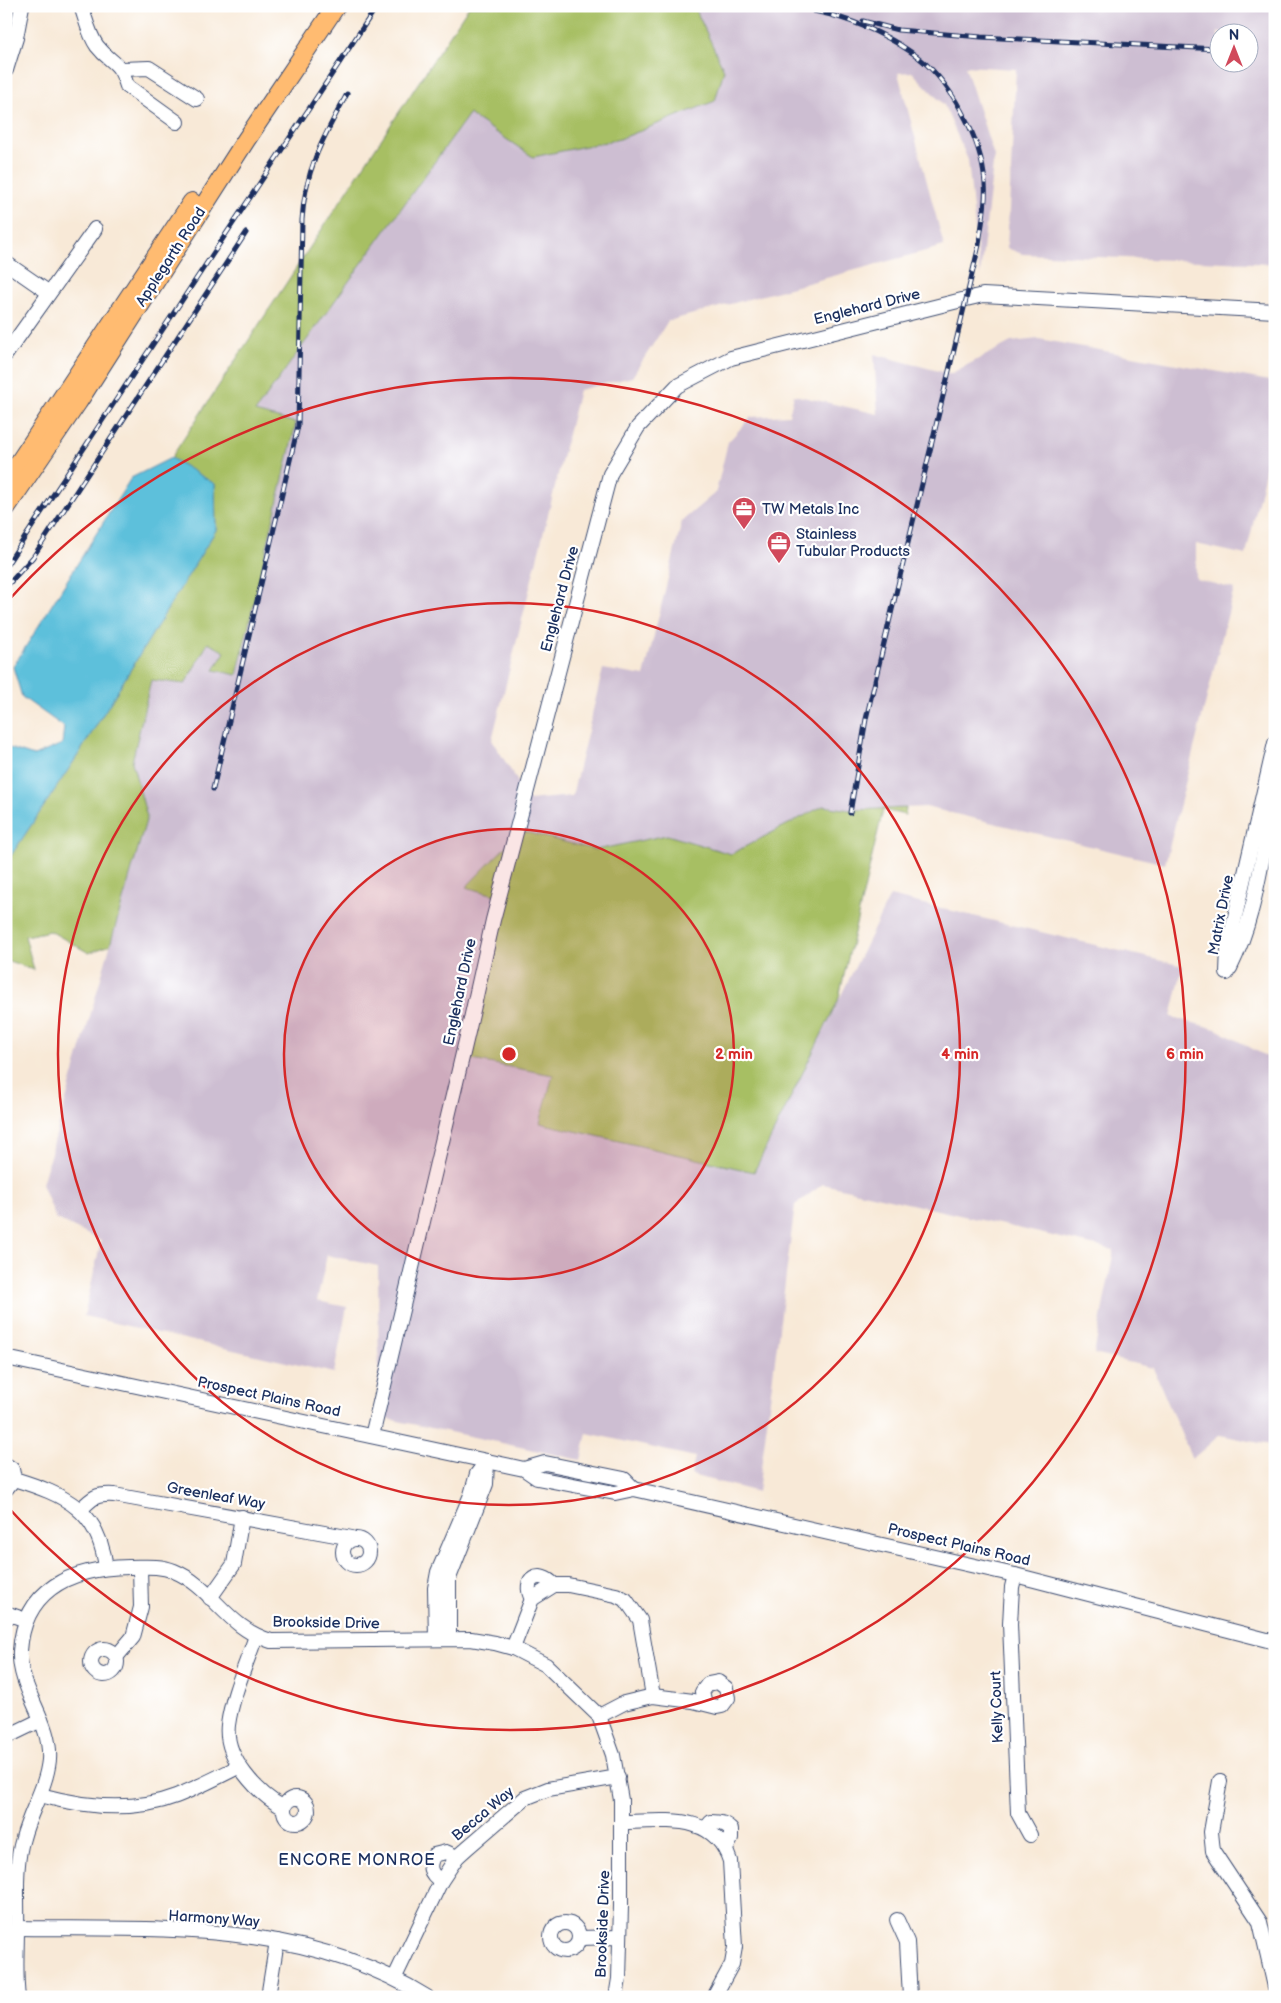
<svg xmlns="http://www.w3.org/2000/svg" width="1281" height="2003" font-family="'Balsamiq Sans',sans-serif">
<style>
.industrial{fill:#cdbed2;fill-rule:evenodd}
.green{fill:#a7bf64;stroke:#617761}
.water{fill:#5dc0db;stroke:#3c789c}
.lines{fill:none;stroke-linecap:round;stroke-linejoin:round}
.minor-casing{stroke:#3c4b70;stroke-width:16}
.major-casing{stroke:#3c4b70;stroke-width:20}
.minor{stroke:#fff;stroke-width:14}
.major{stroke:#ffbb71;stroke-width:18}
.rail-casing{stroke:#1b2f5e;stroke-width:5}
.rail{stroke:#fff;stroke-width:3;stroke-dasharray:9;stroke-linecap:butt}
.ring{fill:none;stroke:#d62828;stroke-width:2.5}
.labels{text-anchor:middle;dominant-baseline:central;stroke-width:4.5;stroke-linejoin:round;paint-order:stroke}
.street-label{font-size:15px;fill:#1b2f5e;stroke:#fff}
.poi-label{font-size:15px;fill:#1b2f5e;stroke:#fff;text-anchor:start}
.neighbourhood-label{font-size:16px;letter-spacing:1px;fill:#1b2f5e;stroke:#fff}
.centre{fill:#d62828;stroke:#fff;stroke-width:2.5}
.ring-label{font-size:15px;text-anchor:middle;font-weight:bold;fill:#d62828;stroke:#fff;stroke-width:4.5;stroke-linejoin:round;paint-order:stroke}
</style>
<rect width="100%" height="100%" fill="#fff"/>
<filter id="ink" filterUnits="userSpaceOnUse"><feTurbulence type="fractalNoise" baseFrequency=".02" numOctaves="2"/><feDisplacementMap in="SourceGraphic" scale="10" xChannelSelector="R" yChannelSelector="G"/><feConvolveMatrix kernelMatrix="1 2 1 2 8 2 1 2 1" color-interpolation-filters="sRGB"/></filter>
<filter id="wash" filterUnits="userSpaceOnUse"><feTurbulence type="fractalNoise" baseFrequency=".0096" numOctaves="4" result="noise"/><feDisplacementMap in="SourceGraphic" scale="20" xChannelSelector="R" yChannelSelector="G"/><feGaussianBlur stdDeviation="1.12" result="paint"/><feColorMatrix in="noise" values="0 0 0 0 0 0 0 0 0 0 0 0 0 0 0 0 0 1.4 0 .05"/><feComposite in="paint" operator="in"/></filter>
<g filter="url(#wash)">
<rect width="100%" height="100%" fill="#f8e9d7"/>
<path class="industrial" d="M694 6H1275V264L1022 254 1007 248 1016 69 965 66 994 156 980 276 968 160 944 105 912 72 898 73 944 246 668 321 632 377 579 390 492 740 529 800 572 796 603 669 644 676 682 521 716 492 728 442 751 417 789 415 794 395 878 414 874 354 950 374 1011 342 1039 339 1275 382V428L1246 555 1196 544V579L1234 589 1165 864 926 807 850 810 823 806 731 854 667 835 596 850 521 831 467 887 506 897 467 1059 553 1075 540 1122 754 1172 890 896 1183 966 1171 1017 1216 1029 1275 1061V1446L1220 1435 1192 1459 1153 1368 1094 1354 1114 1250 823 1184 795 1205 758 1492 691 1475 695 1457 587 1433 581 1460 379 1417 378 1266 327 1255 317 1301 347 1307 334 1373 84 1316 101 1241 56 1219 42 1184 147 817 132 762 151 680 185 684 208 643 225 652 215 670 237 675 296 423 255 412 469 114 533 157 724 70ZM1218 32H1248V62H1218Z"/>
<g class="green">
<polygon points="469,6 694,6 724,70 715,101 620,139 533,157 469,114 255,412 296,423 237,675 214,670 225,652 208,643 185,684 151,680 132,762 147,817 110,945 89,953 50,931 25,936 34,970 6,960 6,863 80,752 216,530 215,484 171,458"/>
<polygon points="823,806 850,810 906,808 905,815 883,810 838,1001 754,1172 540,1123 553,1075 467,1059 506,898 466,887 521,831 596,850 667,835 731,854"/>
</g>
<polygon class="water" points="171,458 215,484 216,530 80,752 6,863 6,747 34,756 62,744 64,727 22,697 13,667 131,478"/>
</g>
<g filter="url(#ink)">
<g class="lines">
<defs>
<g id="minor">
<path d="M81 6C86 20 89 35 97 46 112 65 119 59 127 86L177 122"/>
<polyline points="122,69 149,68 197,99"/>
<polyline points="6,70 16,38 22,6"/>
<polyline points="6,263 48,292"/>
<polyline points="6,354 95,229"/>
<path d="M1230 968C1257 915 1261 855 1275 797"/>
<polyline points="1227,973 1228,947 1275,743"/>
<polyline points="6,1358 487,1461 524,1469 537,1478 615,1493 634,1489 1015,1575 1275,1642"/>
<polyline points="372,1436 469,1028 493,920 610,474 638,427 677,386 731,358 966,299 983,295 1275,311"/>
<polyline points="6,1465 12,1469 14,1479 6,1489"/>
<polyline points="524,1469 545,1463 624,1479 634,1489"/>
<path d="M14 1479C66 1495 99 1510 106 1568"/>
<path d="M80 1510C93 1497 96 1494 114 1495L352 1538"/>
<circle cx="356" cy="1552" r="13"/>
<polyline points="1015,1575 1012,1587 1010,1624 1018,1813 1030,1835"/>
<polyline points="210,1598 234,1564 242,1517"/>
<path d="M532 1599C521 1579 540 1569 554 1585"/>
<polyline points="6,1613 26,1620"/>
<path d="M256 1636C246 1665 232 1695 228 1725 224 1758 258 1794 284 1808"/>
<polyline points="436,1639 435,1588 438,1572 471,1495 477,1474 487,1461"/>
<polyline points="449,1639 449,1578 486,1484 487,1461"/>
<polyline points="513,1648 532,1599 554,1585 568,1585 616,1595 626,1600 640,1620 653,1696"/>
<circle cx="104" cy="1662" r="13"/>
<polyline points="116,1657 133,1637 141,1607 140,1567"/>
<polyline points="599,1716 624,1703 653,1696 693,1701 717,1707 722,1706 728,1698 726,1688 718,1682 708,1684 702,1692 705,1703"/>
<polyline points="6,1737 41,1720"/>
<polyline points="1220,1781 1211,1832 1213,1851 1260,1922 1275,1987"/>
<path d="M40 1795C84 1807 132 1813 176 1796 197 1788 218 1777 238 1767"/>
<circle cx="296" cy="1810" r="12"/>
<path d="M621 1822C663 1822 714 1811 730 1861L735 1947 732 1964 714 1997"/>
<path d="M706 1828 711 1822C720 1822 725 1823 731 1829V1839L726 1849"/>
<path d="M441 1881C430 1874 427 1867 434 1855L446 1852 457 1857"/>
<polyline points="897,1920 907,1942 910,1997"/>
<circle cx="565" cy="1937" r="14"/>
<path d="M17 1928C159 1930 301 1919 427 1997"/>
<polyline points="579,1938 620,1937"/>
<polyline points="395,1977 441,1881 457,1857 467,1848 525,1798 548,1789 618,1777"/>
<path d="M18 1997C15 1974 17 1951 17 1929 18 1899 14 1867 23 1838 30 1811 46 1788 49 1760 52 1721 18 1690 20 1651 24 1588 72 1568 129 1567 144 1567 159 1565 174 1571 213 1587 226 1628 271 1641L471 1639 495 1643 513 1648 546 1665 599 1716 613 1755 621 1800V1906L619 1979 616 1997"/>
<polyline points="268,1997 277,1941"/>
</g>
<g id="major">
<polyline points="6,482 192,202"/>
<polyline points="6,508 78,402 246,140 336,6"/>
</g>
</defs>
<use href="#minor" class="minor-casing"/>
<use href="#major" class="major-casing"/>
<use href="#minor" class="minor"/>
<use href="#major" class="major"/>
<defs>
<g id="rail">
<path d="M814 11C848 18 882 32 911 52 950 78 982 139 985 184 987 204 981 226 979 245L866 719 850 813"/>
<polyline points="863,21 898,30 981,37 1218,49"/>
<polyline points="1248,51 1251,51"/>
<polyline points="6,566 377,6"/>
<polyline points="6,587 33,557 246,233"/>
<path d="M213 789 298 426 302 220C305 169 323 138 347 94"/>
</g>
</defs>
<use href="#rail" class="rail-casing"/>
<use href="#rail" class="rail"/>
</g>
</g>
<circle cx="509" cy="1054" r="225" fill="#d62828" fill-opacity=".12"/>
<g class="ring">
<circle cx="509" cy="1054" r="225"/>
<circle cx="509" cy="1054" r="451"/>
<path d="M7 602A676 676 0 1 1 7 1506"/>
</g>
<defs>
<symbol id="office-pin" viewBox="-11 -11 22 30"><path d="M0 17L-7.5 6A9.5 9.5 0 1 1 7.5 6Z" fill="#d1495b" stroke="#fff"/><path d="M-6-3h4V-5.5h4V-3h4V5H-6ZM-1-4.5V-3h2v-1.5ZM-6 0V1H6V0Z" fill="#fff"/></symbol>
</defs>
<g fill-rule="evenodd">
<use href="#office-pin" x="730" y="495" width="28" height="38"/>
<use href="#office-pin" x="765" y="529" width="28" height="38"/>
</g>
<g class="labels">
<g class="street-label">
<text transform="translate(171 257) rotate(-57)">Applegarth Road</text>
<text transform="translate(867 307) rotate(-14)">Englehard Drive</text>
<text transform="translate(560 599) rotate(-75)">Englehard Drive</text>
<text transform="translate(1221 915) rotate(-79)">Matrix Drive</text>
<text transform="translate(460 992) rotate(-78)">Englehard Drive</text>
<text transform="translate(269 1397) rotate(12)">Prospect Plains Road</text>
<text transform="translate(216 1496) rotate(10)">Greenleaf Way</text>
<text transform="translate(959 1545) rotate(13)">Prospect Plains Road</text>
<text transform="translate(326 1623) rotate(1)">Brookside Drive</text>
<text transform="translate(997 1707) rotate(-92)">Kelly Court</text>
<text transform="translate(483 1814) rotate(-40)">Becca Way</text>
<text transform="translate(214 1919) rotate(4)">Harmony Way</text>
<text transform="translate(603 1924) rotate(-88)">Brookside Drive</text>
</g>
<g class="poi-label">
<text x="762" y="509">TW Metals Inc</text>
<text x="796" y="534">Stainless<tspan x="796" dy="17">Tubular Products</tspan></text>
</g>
<g class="neighbourhood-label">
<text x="357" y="1860">ENCORE MONROE</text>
</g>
</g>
<circle cx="509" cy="1054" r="8" class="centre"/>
<g class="ring-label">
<text x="734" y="1059">2 min</text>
<text x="960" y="1059">4 min</text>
<text x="1185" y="1059">6 min</text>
</g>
<rect width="1281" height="2003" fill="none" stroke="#fff" stroke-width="25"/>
<g transform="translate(1234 48)"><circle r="24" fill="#ffffff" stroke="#a4acbf"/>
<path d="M0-4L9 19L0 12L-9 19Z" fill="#d1495b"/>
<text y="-8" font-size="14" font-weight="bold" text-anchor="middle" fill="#1b2f5e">N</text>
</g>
</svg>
